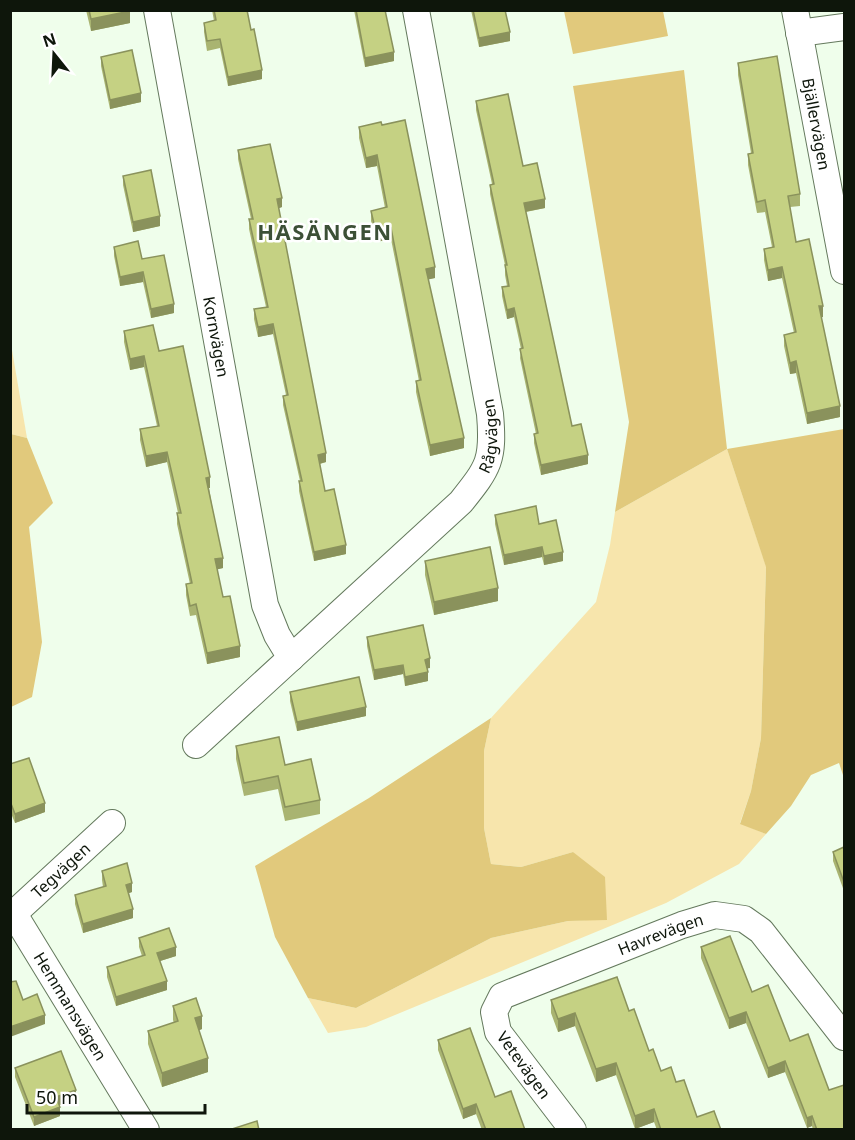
<svg xmlns="http://www.w3.org/2000/svg" width="855" height="1140" font-family="'Noto Sans',sans-serif">
<style>
.green{fill:#f7e5ac}
.forest{fill:#e1c97c}
.lines{fill:none;stroke-linecap:round;stroke-linejoin:round}
.street-casing{stroke:#64795d;stroke-width:28}
.street{stroke:#fff;stroke-width:26}
.wall{fill:#a9b471}
.shaded-wall{fill:#8a925c}
.building{fill:#c5d183;stroke:#8a925c;stroke-width:1.5}
.labels{text-anchor:middle;dominant-baseline:central;stroke-width:5;stroke-linejoin:round;paint-order:stroke}
.street-label{font-size:16px;fill:#0e160b;stroke:#fff}
.district-label{font-size:22px;font-weight:bold;letter-spacing:1.5px;fill:#3c5036;stroke:#fff}
</style>
<rect width="100%" height="100%" fill="#effeeb"/>
<g class="green">
<polygon points="10,344 11,344 27,438 11,434"/>
<polygon points="727,449 766,566 761,738 751,791 740,823 766,834 739,864 666,903 366,1027 328,1033 308,998 356,1008 491,938 568,921 607,919 573,852 521,867 491,864 484,828 484,751 491,718 596,602 610,545 615,512"/>
</g>
<g class="forest">
<polygon points="564,11 663,11 668,36 573,54"/>
<polygon points="684,70 727,449 844,429 844,778 839,763 811,775 791,806 766,834 740,824 751,791 761,738 766,567 727,449 615,512 629,422 573,86"/>
<polygon points="11,434 27,438 53,503 29,527 42,642 32,697 11,707"/>
<polygon points="491,718 484,751 484,828 491,864 521,867 573,852 605,877 607,920 568,921 491,938 356,1008 308,998 275,937 255,866 369,798"/>
</g>
<g class="lines">
<defs>
<g id="street">
<path id="s1" d="M157 10 265 605 277 635 291 658"/>
<path id="s2" d="M795 10 844 271"/>
<polyline points="799,33 844,27"/>
<path id="s3" d="M196 745 461 502C489 467 494 460 490 414L416 10"/>
<path id="s4" d="M14 914 146 1130"/>
<path id="s5" d="M10 917 112 823"/>
<path id="s6" d="M573 1130 498 1032 494 1012 502 996 682 925 715 915 744 919 761 931 844 1037"/>
</g>
</defs>
<use href="#street" class="street-casing"/>
<use href="#street" class="street"/>
</g>
<g class="wall">
<polygon points="86,10 129,10 130,23 91,31"/>
<polygon points="212,10 247,10 262,79 228,86 220,48 207,51 204,32 204,23 214,21"/>
<polygon points="354,10 385,10 394,61 365,67"/>
<polygon points="471,10 505,10 510,41 479,47"/>
<polygon points="101,57 141,102 110,109 101,66"/>
<polygon points="738,63 800,194 800,206 790,207 796,242 823,317 821,317 840,417 807,424 796,373 790,374 784,346 784,335 794,333 782,278 768,281 764,260 764,249 772,247 765,212 757,213 748,165 748,154 751,153 738,75"/>
<polygon points="476,101 523,166 545,208 526,212 572,426 588,464 541,475 534,443 534,434 536,434 520,358 521,349 514,317 507,319 502,296 502,287 507,286 505,275 505,265 490,194 490,185 492,184 476,110"/>
<polygon points="381,122 435,278 428,279 464,448 430,456 416,392 416,381 419,381 391,239 376,242 371,221 371,211 385,208 377,166 366,168 359,138 359,127"/>
<polygon points="238,150 282,207 278,208 326,462 320,464 325,491 346,554 314,561 299,491 299,481 300,481 283,405 283,396 286,395 273,334 258,337 254,319 254,309 266,307 249,229 249,219 251,219 238,159"/>
<polygon points="123,176 160,226 133,232 123,185"/>
<polygon points="114,247 142,259 174,313 151,318 143,282 120,286 114,256"/>
<polygon points="124,331 159,351 210,488 209,488 223,568 217,569 223,597 240,657 207,664 196,615 190,616 186,595 186,584 190,584 177,524 177,513 178,513 167,462 146,467 140,440 140,429 157,426 144,367 130,370 124,342"/>
<polygon points="495,515 539,524 563,561 544,565 542,557 504,565 495,524"/>
<polygon points="425,561 498,601 434,615 425,575"/>
<polygon points="367,637 430,668 427,668 428,681 405,686 403,674 374,680 367,646"/>
<polygon points="290,692 366,716 297,731 290,701"/>
<polygon points="236,746 285,765 320,800 320,814 285,821 278,789 244,796 236,759"/>
<polygon points="10,764 45,812 15,823 10,811"/>
<polygon points="844,847 844,891 833,861 833,852"/>
<polygon points="102,871 132,892 129,893 133,918 83,933 75,904 75,895 103,887 102,880"/>
<polygon points="139,938 176,956 160,961 167,990 116,1006 107,977 107,967 142,956 139,947"/>
<polygon points="701,947 752,992 790,1041 844,1130 813,1130 812,1126 807,1128 785,1072 768,1078 746,1023 729,1029 701,958"/>
<polygon points="551,1000 629,1011 649,1051 661,1071 676,1082 697,1117 721,1130 657,1130 654,1122 635,1129 616,1075 596,1082 575,1026 558,1032 551,1013"/>
<polygon points="173,1006 202,1029 199,1030 208,1072 162,1087 148,1044 148,1031 174,1023 173,1020"/>
<polygon points="438,1040 495,1097 525,1130 482,1130 476,1114 463,1119 438,1050"/>
<polygon points="15,1068 76,1099 60,1105 60,1116 34,1126 15,1077"/>
</g>
<g class="shaded-wall">
<polygon points="130,11 130,23 91,31 91,19"/>
<polygon points="510,32 510,41 479,47 479,38"/>
<polygon points="394,52 394,61 365,67 365,58"/>
<polygon points="262,70 262,79 228,86 228,77"/>
<polygon points="141,93 141,102 110,109 110,100"/>
<polygon points="377,155 377,166 366,168 366,158"/>
<polygon points="282,198 282,207 277,209 277,199"/>
<polygon points="545,199 545,208 524,212 524,203"/>
<polygon points="160,216 160,226 133,232 133,222"/>
<polygon points="391,228 391,239 376,242 376,232"/>
<polygon points="435,267 435,278 426,280 426,269"/>
<polygon points="782,267 782,278 768,281 768,270"/>
<polygon points="143,272 143,282 120,286 120,277"/>
<polygon points="174,304 174,313 151,318 151,309"/>
<polygon points="819,306 823,306 823,317 819,318"/>
<polygon points="514,308 514,317 507,319 507,310"/>
<polygon points="273,324 273,334 258,337 258,327"/>
<polygon points="144,356 144,367 130,370 130,359"/>
<polygon points="796,361 796,373 790,374 790,363"/>
<polygon points="840,406 840,417 807,424 807,413"/>
<polygon points="464,438 464,448 430,456 430,445"/>
<polygon points="167,452 167,462 146,467 146,456"/>
<polygon points="326,453 326,462 318,464 318,455"/>
<polygon points="588,455 588,464 541,475 541,465"/>
<polygon points="210,477 210,488 206,488 206,478"/>
<polygon points="346,545 346,554 314,561 314,552"/>
<polygon points="542,547 542,557 504,565 504,555"/>
<polygon points="563,552 563,561 544,565 544,556"/>
<polygon points="223,558 223,568 215,570 215,559"/>
<polygon points="498,588 498,601 434,615 434,602"/>
<polygon points="240,646 240,657 207,664 207,653"/>
<polygon points="430,658 430,668 425,669 425,660"/>
<polygon points="403,665 403,674 374,680 374,670"/>
<polygon points="428,672 428,681 405,686 405,677"/>
<polygon points="366,707 366,716 297,731 297,722"/>
<polygon points="45,803 45,812 15,823 15,814"/>
<polygon points="132,883 132,892 126,894 126,885"/>
<polygon points="133,909 133,918 83,933 83,924"/>
<polygon points="176,947 176,956 157,962 157,953"/>
<polygon points="167,981 167,990 116,1006 116,997"/>
<polygon points="746,1012 746,1023 729,1029 729,1018"/>
<polygon points="575,1013 575,1026 558,1032 558,1019"/>
<polygon points="45,1015 45,1024 10,1037 10,1027"/>
<polygon points="202,1016 202,1029 195,1032 195,1018"/>
<polygon points="208,1058 208,1072 162,1087 162,1073"/>
<polygon points="785,1061 785,1072 768,1078 768,1068"/>
<polygon points="616,1063 616,1075 596,1082 596,1069"/>
<polygon points="76,1090 76,1099 56,1106 56,1097"/>
<polygon points="476,1104 476,1114 463,1119 463,1109"/>
<polygon points="60,1107 60,1116 34,1126 34,1117"/>
<polygon points="654,1109 654,1122 635,1129 635,1116"/>
<polygon points="812,1116 812,1126 807,1128 807,1118"/>
</g>
<g class="building">
<polygon points="89,10 129,10 130,11 91,19"/>
<polygon points="214,10 247,10 251,30 254,29 262,70 228,77 220,39 207,41 204,23 216,20"/>
<polygon points="356,10 385,10 394,52 365,58"/>
<polygon points="473,10 505,10 510,32 479,38"/>
<polygon points="132,50 141,93 110,100 101,57"/>
<polygon points="777,56 800,194 788,196 796,242 809,239 823,306 819,306 840,406 807,413 796,361 790,363 784,335 796,332 782,267 768,270 764,249 774,247 765,200 757,202 748,154 753,153 738,63"/>
<polygon points="508,94 523,166 537,163 545,199 524,203 572,426 581,424 588,455 541,465 534,434 538,433 520,349 523,348 514,308 507,310 502,287 509,286 505,265 507,265 490,185 494,184 476,101"/>
<polygon points="405,120 435,267 426,269 464,438 430,445 416,381 421,380 391,228 376,232 371,211 387,207 377,155 366,158 359,127 381,122 382,125"/>
<polygon points="270,144 282,198 277,199 326,453 318,455 325,491 334,489 346,545 314,552 299,481 302,481 283,396 288,395 273,324 258,327 254,309 268,307 249,219 253,219 238,150"/>
<polygon points="151,170 160,216 133,222 123,176"/>
<polygon points="138,241 142,259 164,255 174,304 151,309 143,272 120,277 114,247"/>
<polygon points="153,325 159,351 183,346 210,477 206,478 223,558 215,559 223,597 230,596 240,646 207,653 196,604 190,606 186,584 192,583 177,513 181,513 167,452 146,456 140,429 159,426 144,356 130,359 124,331"/>
<polygon points="536,506 539,524 556,520 563,552 544,556 542,547 504,555 495,515"/>
<polygon points="490,547 498,588 434,602 425,561"/>
<polygon points="423,625 430,658 425,660 428,672 405,677 403,665 374,670 367,637"/>
<polygon points="359,677 366,707 297,722 290,692"/>
<polygon points="279,737 285,765 311,759 320,800 285,807 278,776 244,783 236,746"/>
<polygon points="29,758 45,803 15,814 10,801 10,764"/>
<polygon points="844,847 844,882 833,852"/>
<polygon points="127,863 132,883 126,885 133,909 83,924 75,895 106,886 102,871"/>
<polygon points="169,928 176,947 157,953 167,981 116,997 107,967 145,955 139,938"/>
<polygon points="730,936 752,992 768,985 790,1041 808,1034 829,1090 844,1085 844,1130 817,1130 812,1116 807,1118 785,1061 768,1068 746,1012 729,1018 701,947"/>
<polygon points="617,977 629,1011 634,1009 649,1051 653,1049 661,1071 671,1067 676,1082 684,1080 697,1117 714,1111 721,1130 661,1130 654,1109 635,1116 616,1063 596,1069 575,1013 558,1019 551,1000"/>
<polygon points="16,981 23,1000 37,994 45,1015 10,1027 10,982"/>
<polygon points="196,998 202,1016 195,1018 208,1058 162,1073 148,1031 178,1021 173,1006"/>
<polygon points="470,1028 495,1097 511,1091 525,1130 486,1130 476,1104 463,1109 438,1040"/>
<polygon points="61,1051 76,1090 56,1097 60,1107 34,1117 15,1068"/>
<polygon points="257,1121 259,1130 229,1130"/>
</g>
<g class="labels">
<g class="street-label">
<text stroke="none"><textPath href="#s2" startOffset="116">Bjällervägen</textPath></text>
<text stroke="none"><textPath href="#s1" startOffset="332">Kornvägen</textPath></text>
<text stroke="none"><textPath href="#s3" startOffset="434">Rågvägen</textPath></text>
<text stroke="none"><textPath href="#s5" startOffset="69">Tegvägen</textPath></text>
<text stroke="none"><textPath href="#s6" startOffset="332">Havrevägen</textPath></text>
<text stroke="none"><textPath href="#s4" startOffset="108">Hemmansvägen</textPath></text>
<text transform="translate(524 1065) rotate(54)">Vetevägen</text>
</g>
<g class="district-label">
<text x="325" y="231">HÄSÄNGEN</text>
</g>
</g>
<rect width="855" height="1140" fill="none" stroke="#0e160b" stroke-width="24"/>
<g transform="translate(54 54) rotate(342)" stroke="#ffffff" stroke-width="4.5" paint-order="stroke">
<path d="M0-4.5L10 22L0 15L-10 22Z" fill="#0e160b"/>
<text y="-9" font-size="16" font-weight="bold" text-anchor="middle" fill="#0e160b">N</text>
</g>
<path d="M27 1104v9h178v-9" fill="none" stroke="#0e160b" stroke-width="3"/>
<text x="36" y="1104" font-size="18" fill="#0e160b" stroke="#ffffff" stroke-width="4.5" paint-order="stroke">50 m</text>
</svg>
